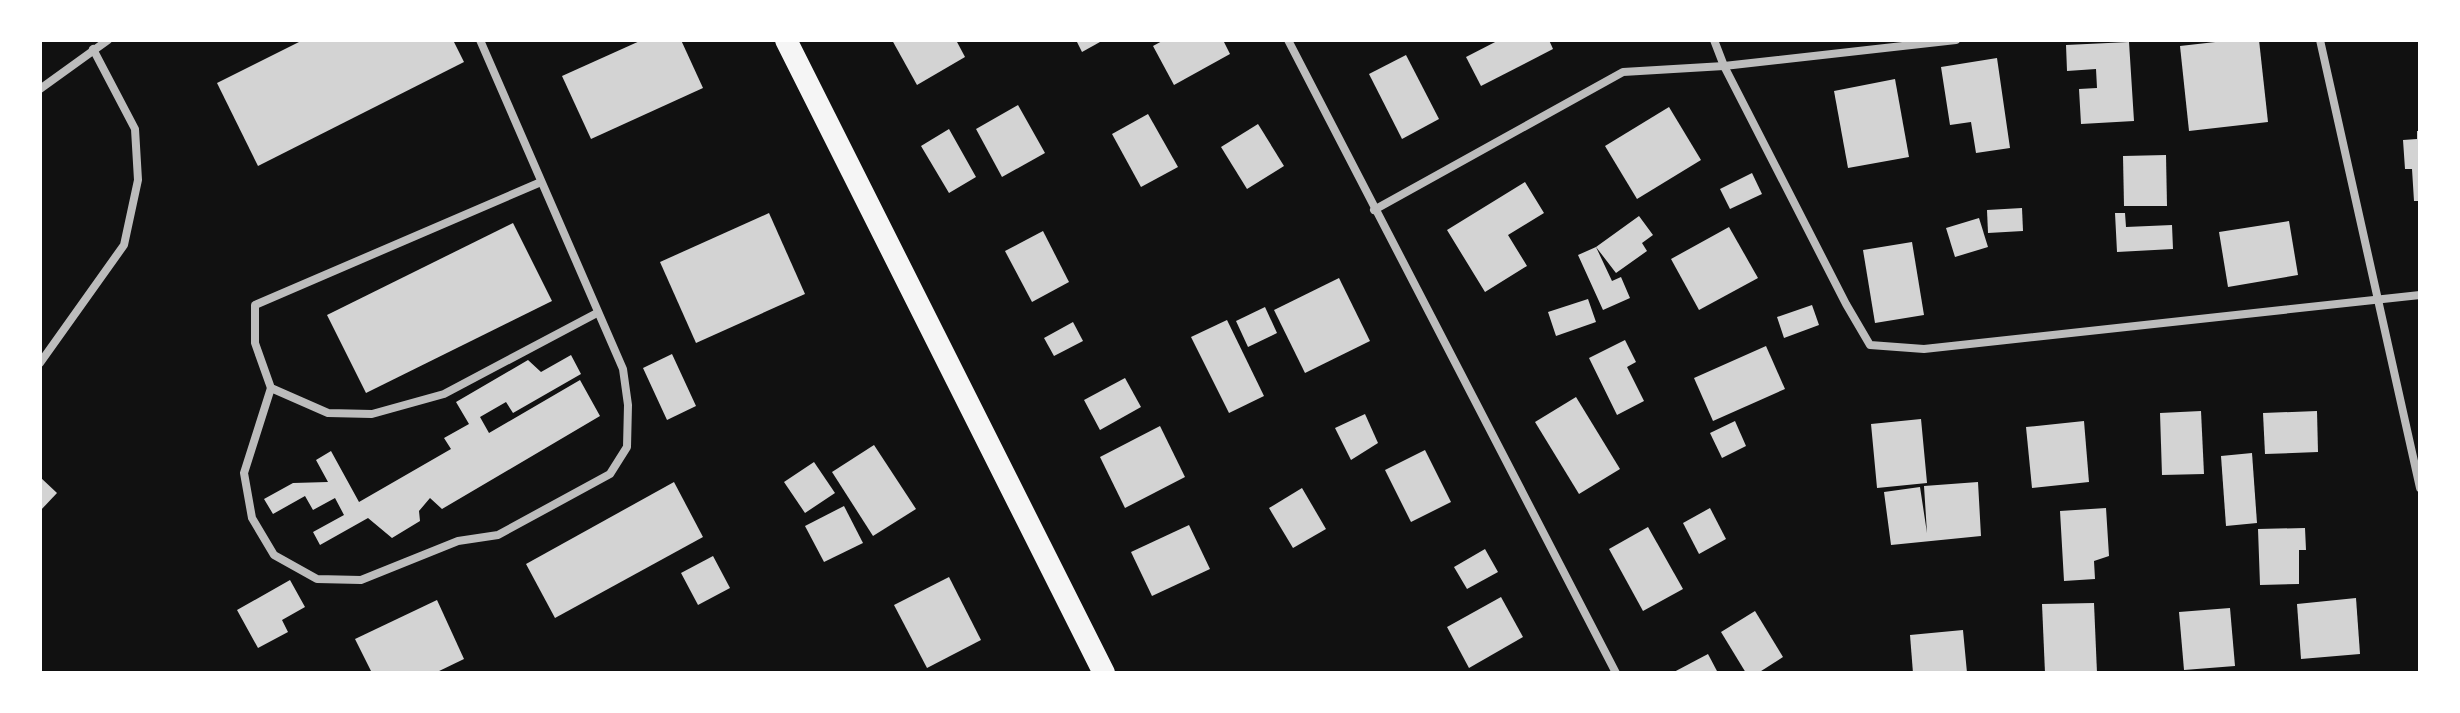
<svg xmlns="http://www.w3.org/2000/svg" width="2460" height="713" font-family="Lato,sans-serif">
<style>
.building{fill:#d3d3d3}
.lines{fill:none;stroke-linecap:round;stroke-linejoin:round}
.minor{stroke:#bcbcbc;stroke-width:8}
.trunk{stroke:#f5f5f5;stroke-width:22}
</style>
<rect width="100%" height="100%" fill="#111"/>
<g class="building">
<polygon points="303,40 453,40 464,62 258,166 217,83"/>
<polygon points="642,40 681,40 703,88 591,139 562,76"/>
<polygon points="892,40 956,40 965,57 917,85"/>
<polygon points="1076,40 1099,40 1100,42 1082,52"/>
<polygon points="1164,40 1223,40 1230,54 1174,85 1153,46"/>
<polygon points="1499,40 1549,40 1553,49 1481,86 1466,57"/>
<polygon points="2233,40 2259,40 2268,122 2189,131 2180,46"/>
<polygon points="2129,42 2134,121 2081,124 2079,89 2097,88 2096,69 2067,71 2066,45"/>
<polygon points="1406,55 1439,119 1402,139 1369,74"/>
<polygon points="1997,58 2010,148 1976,153 1971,122 1950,125 1941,67"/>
<polygon points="1895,79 1909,157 1848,168 1834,91"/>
<polygon points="1018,105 1045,153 1002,177 976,129"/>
<polygon points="1669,107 1701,160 1637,199 1605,146"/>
<polygon points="1148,114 1178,167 1141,187 1112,134"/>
<polygon points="1258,124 1284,166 1247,189 1221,147"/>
<polygon points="949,129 976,177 949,193 921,146"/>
<polygon points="2417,131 2420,131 2420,201 2414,201 2412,169 2405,169 2403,140 2417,139"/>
<polygon points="2166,155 2167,206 2124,206 2123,156"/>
<polygon points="1752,173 1762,194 1730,209 1720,189"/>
<polygon points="1525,182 1544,213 1508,235 1527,266 1485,292 1447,230"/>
<polygon points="2022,208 2023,231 1988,233 1987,210"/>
<polygon points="769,213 805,294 696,343 660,262"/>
<polygon points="2115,213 2125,213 2126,227 2172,225 2173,249 2117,252"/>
<polygon points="1639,216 1653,235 1642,243 1647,251 1616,273 1596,247 1612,281 1621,277 1630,298 1603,310 1578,255 1596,247"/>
<polygon points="1979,218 1988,247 1955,257 1946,228"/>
<polygon points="2289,221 2298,275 2228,287 2219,232"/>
<polygon points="513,223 552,301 366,393 327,315"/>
<polygon points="1729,227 1758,278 1699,310 1671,259"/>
<polygon points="1043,231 1069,282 1032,302 1005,251"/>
<polygon points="1912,242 1924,315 1875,323 1863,250"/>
<polygon points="1339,278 1370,341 1305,373 1274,310"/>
<polygon points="1588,299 1596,322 1556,336 1548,312"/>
<polygon points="1812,305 1819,325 1784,338 1777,317"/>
<polygon points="1265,307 1277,333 1248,347 1236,321"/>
<polygon points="1227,320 1264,396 1229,413 1191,337"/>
<polygon points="1073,322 1083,341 1054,356 1044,338"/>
<polygon points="1625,340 1636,362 1627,367 1644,401 1617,415 1589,358"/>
<polygon points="1766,346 1785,389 1713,421 1694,378"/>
<polygon points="672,354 696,406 667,420 643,368"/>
<polygon points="571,355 581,374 513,413 506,402 480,417 489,433 580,380 600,416 442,509 430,498 419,511 420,521 392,538 368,518 320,545 313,532 344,515 335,498 313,510 305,496 273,514 264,499 293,483 328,482 316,460 331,451 359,502 451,449 444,438 469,424 456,402 528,360 541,372"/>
<polygon points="1125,378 1141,407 1100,430 1084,400"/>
<polygon points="1576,397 1620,469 1579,494 1535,422"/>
<polygon points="2201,411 2204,474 2162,475 2160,413"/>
<polygon points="2317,411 2318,452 2265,454 2263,413"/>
<polygon points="1365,414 1378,443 1351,460 1335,428"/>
<polygon points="1921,419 1927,483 1877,488 1871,424"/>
<polygon points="1735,421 1746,446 1722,458 1710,433"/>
<polygon points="2084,421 2089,482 2032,488 2026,427"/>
<polygon points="1160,426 1185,477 1125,508 1100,457"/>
<polygon points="874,445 916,509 873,536 832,472"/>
<polygon points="1425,450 1451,502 1411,522 1385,470"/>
<polygon points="2252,453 2257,523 2226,526 2221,456"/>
<polygon points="814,462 835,493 805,513 784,482"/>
<polygon points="40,477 57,493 40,511"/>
<polygon points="674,482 703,537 555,618 526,564"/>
<polygon points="1978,482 1981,536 1891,545 1884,492 1920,487 1927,533 1924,486"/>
<polygon points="1302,488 1326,529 1293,548 1269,508"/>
<polygon points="844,506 863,543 824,562 805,526"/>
<polygon points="1710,508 1726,539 1699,554 1683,523"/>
<polygon points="2106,508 2109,556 2094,561 2095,579 2064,581 2060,511"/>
<polygon points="1189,525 1210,569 1152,596 1131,552"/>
<polygon points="1648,527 1683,589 1643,611 1609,549"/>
<polygon points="2305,528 2306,550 2299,550 2299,584 2260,585 2258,529"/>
<polygon points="1485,549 1498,572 1467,589 1454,567"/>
<polygon points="713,556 730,588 698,605 681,573"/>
<polygon points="949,577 981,640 927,668 894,605"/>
<polygon points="290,580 305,607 282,620 288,632 258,648 237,610"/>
<polygon points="1501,597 1523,637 1469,668 1447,627"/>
<polygon points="2356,598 2360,654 2301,659 2297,604"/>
<polygon points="437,600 464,659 435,673 372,673 355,639"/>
<polygon points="2094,603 2097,673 2045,673 2042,604"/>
<polygon points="2230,608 2235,666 2184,670 2179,612"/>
<polygon points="1755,611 1783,657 1758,673 1746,673 1721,632"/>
<polygon points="1963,630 1967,673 1913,673 1910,635"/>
<polygon points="1708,654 1718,673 1672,673"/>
</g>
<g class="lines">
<g class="minor">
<polyline points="1288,40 1616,673"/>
<polyline points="1714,40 1724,66 1846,304 1870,345 1924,349 2420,295"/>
<polyline points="2320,40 2420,488"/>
<polyline points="40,89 108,40"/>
<polyline points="541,182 255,305 255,343 271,388 328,413 372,414 444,394 597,313"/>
<polyline points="1374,210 1623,72 1724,66 1956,40"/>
<polyline points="40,363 124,245 138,180 135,129 93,49"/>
<polyline points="271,388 244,473 252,518 274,555 317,579 361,580 458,541 498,535 610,474 627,447 628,405 623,369 480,40"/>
</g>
<polyline class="trunk" points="786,40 1104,673"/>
</g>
<rect width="2460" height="713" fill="none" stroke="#ffffff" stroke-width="84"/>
</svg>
